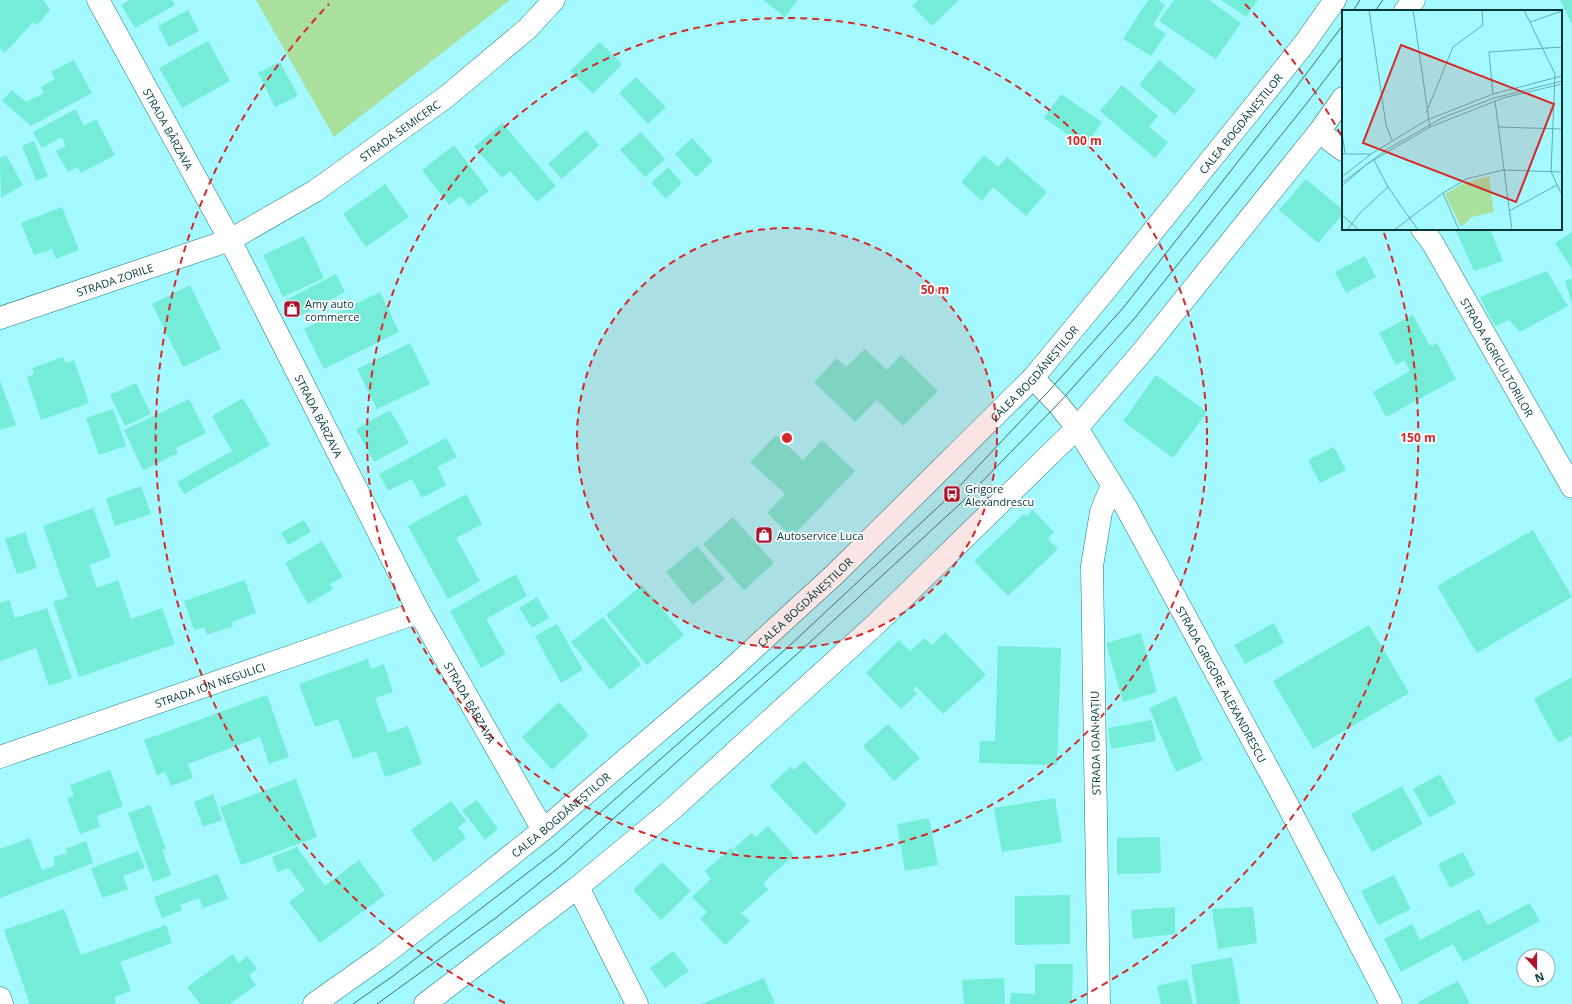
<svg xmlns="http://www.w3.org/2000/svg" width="1572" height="1004" font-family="'Open Sans',sans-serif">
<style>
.green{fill:#a9e09e}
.building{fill:#74ecd7}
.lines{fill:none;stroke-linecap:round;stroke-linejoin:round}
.minor-casing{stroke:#1d7a7f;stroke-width:23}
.major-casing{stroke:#1d7a7f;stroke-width:23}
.minor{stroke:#fff;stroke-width:22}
.major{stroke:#fff;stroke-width:22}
.tram{stroke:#337275;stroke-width:1}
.ring{fill:none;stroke:#d62828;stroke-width:2;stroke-dasharray:7 5}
.labels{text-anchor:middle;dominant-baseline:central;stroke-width:3.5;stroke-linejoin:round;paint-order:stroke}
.street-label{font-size:11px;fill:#003538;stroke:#fff}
.poi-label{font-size:11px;fill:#003538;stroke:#fff;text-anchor:start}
.inset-road{fill:none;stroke:#62abaf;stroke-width:1}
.view{fill:#d62828;fill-opacity:0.15;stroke:#d62828;stroke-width:2}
.inset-edge{fill:none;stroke:#003538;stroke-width:2}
.centre{fill:#d62828;stroke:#fff;stroke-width:2}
.ring-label{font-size:12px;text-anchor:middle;font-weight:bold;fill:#d62828;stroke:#fff;stroke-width:3.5;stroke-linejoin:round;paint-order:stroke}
</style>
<rect width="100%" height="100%" fill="#a4f9fe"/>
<polygon class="green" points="256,0 510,0 334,137"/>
<g class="building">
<polygon points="0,0 44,0 50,10 37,25 33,22 5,53 0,48"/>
<polygon points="129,0 172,0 175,5 135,28 121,5"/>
<polygon points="763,0 798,0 785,17"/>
<polygon points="918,0 959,0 932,26 912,6"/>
<polygon points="1148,0 1158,0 1165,5 1153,25 1166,34 1151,56 1123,39"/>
<polygon points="1174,0 1209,0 1241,23 1216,59 1159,21"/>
<polygon points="1221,0 1258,0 1246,17"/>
<polygon points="1560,0 1572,0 1572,24"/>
<polygon points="188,10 199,31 169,47 158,26"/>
<polygon points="208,41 230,81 182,108 159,68"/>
<polygon points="600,42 622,64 593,94 570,71"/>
<polygon points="74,60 92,93 31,126 2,101 12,90 26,102 44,93 41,87 55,79 51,72"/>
<polygon points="1159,60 1196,90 1175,115 1139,85"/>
<polygon points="280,62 298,96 275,107 258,73"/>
<polygon points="636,77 666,107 648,124 619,93"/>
<polygon points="1122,85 1158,116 1149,127 1168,142 1155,158 1100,111"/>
<polygon points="1061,94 1102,122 1085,146 1044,118"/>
<polygon points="76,109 84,126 96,119 115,155 81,173 78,167 68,172 56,151 66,146 62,137 42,148 33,132"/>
<polygon points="502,123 556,186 537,202 510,171 502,178 474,147"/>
<polygon points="586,130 599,145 562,179 548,164"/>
<polygon points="641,132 665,159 645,177 620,150"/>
<polygon points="692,138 713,161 696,177 675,154"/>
<polygon points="34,141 48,176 36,181 22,146"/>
<polygon points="454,145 489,191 469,206 461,196 449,205 422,170"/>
<polygon points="6,155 23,185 1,198 0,158"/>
<polygon points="984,155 998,167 1007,157 1047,192 1026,216 993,187 982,201 961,182"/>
<polygon points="668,167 682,183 666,199 651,183"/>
<polygon points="1306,179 1343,210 1343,214 1318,243 1279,210"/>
<polygon points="385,184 409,217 366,247 343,214"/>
<polygon points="62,207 79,250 56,259 52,249 34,255 21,223"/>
<polygon points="1455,229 1490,229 1503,261 1474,271"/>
<polygon points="1572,232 1572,269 1555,243"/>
<polygon points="304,236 324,278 283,297 263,255"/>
<polygon points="1365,256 1376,277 1346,293 1335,272"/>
<polygon points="1547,271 1568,306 1520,332 1509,320 1495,326 1480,297"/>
<polygon points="336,274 345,292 296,318 286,300"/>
<polygon points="1572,278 1572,303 1565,281"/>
<polygon points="190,285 221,349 183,367 152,304"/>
<polygon points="380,292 399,332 324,369 304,329"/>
<polygon points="1413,315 1430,346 1437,343 1456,379 1386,417 1373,392 1410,371 1404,360 1396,365 1379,333"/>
<polygon points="410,343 430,384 377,409 357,369"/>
<polygon points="865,349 887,370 901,355 938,391 903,426 877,400 855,422 814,382 837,358 846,367"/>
<polygon points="63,357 66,363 74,360 89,403 41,420 27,377 34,374 32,368"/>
<polygon points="1156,375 1207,412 1173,458 1123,421"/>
<polygon points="0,380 16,425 0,430"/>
<polygon points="136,383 151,414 125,426 110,395"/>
<polygon points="243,398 270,445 184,494 177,482 232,451 212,416"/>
<polygon points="189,399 206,433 176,448 178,453 143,470 124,430"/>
<polygon points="113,409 126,446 99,455 86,418"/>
<polygon points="390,410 409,443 374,462 356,429"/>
<polygon points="776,435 803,460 822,440 855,471 792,537 767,513 785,494 750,462"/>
<polygon points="446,438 457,457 437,467 446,485 422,498 412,479 388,491 379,474"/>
<polygon points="1334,447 1346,470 1320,483 1308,460"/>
<polygon points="141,486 151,514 115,526 106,499"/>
<polygon points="466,494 482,524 456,538 480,581 448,599 408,526"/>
<polygon points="93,508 111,557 89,565 97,588 118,580 131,619 162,608 175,644 79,677 53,602 68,597 43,526"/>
<polygon points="1033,510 1054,532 1048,539 1058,549 1008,596 974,561 1024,514 1026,516"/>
<polygon points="733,517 774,563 744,590 703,544"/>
<polygon points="304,520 311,532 288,545 281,533"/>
<polygon points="1533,530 1572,597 1477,653 1437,586"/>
<polygon points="25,532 37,568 17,574 5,539"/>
<polygon points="322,541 343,577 330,584 333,589 308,604 285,563"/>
<polygon points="697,546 725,579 693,605 666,572"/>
<polygon points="516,574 527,596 486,619 506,654 481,668 450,611"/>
<polygon points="245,580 256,613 232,622 233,626 207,635 204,627 194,630 184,601"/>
<polygon points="642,585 684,635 647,665 606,615"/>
<polygon points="537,597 549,618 532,628 519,608"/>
<polygon points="9,600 15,618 47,608 72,678 49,686 36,648 0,661 0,603"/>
<polygon points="603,617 641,665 610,690 571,642"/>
<polygon points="1274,623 1284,643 1245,664 1234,645"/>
<polygon points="557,624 583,670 561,683 535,636"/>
<polygon points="1369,625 1409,693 1313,749 1273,681"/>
<polygon points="945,632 986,675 943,714 916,686 913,689 917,694 901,709 866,673 899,640 910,651 925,638 932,645"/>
<polygon points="1141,633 1157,692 1123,702 1106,643"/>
<polygon points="998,646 1061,648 1057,765 979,763 980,741 995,741"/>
<polygon points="368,659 371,669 384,664 393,692 375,698 388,733 408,726 422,764 385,777 376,751 353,759 338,719 315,727 299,684"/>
<polygon points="1572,677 1572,735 1558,743 1534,699"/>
<polygon points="267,695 289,757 269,764 260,737 188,764 193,778 171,786 165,772 157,775 144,740"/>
<polygon points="1176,696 1203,760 1176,772 1149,708"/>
<polygon points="559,702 589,735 552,770 522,737"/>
<polygon points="1152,720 1156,741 1111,749 1108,728"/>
<polygon points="888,724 920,758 894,781 863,746"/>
<polygon points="804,761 847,805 816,835 770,786 791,766 794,770"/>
<polygon points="110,770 123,806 97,816 100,827 80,834 67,798 74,796 70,785"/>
<polygon points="1440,774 1456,803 1429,818 1413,789"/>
<polygon points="296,779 317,837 241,865 220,807"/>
<polygon points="1402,786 1423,824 1372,852 1351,814"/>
<polygon points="213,794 222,820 203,827 194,802"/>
<polygon points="1055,798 1062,842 1002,852 994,808"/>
<polygon points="477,800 498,829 485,840 462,810"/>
<polygon points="451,801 466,821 458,827 466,838 434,862 411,830"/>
<polygon points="150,805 166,849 162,850 171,875 153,882 128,813"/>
<polygon points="929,818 938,865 905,871 897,824"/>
<polygon points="768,826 794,855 763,883 768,890 741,913 750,921 725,945 700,919 707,912 692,897 711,879 705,871 731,848 737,855 739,853 734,848 752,833 756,837"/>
<polygon points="1160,837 1161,873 1117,874 1117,838"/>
<polygon points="30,838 42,870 55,866 53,857 67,853 65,849 86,841 93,863 0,898 0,849"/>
<polygon points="297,847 325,886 359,860 385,895 320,943 289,902 305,890 289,868 278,872 272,857"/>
<polygon points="138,851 145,868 123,876 128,889 102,898 91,868"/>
<polygon points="1463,852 1475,875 1450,888 1438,864"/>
<polygon points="662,862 691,891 661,920 633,890"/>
<polygon points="218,874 228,899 203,908 199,898 180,905 182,910 162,918 154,897"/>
<polygon points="1394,875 1411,909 1378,925 1361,891"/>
<polygon points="1070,895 1070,944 1015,945 1015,896"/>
<polygon points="1530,903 1540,921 1463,962 1453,944 1401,972 1384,939 1412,924 1420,940 1479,909 1488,925"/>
<polygon points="1175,907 1175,934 1133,939 1131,910"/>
<polygon points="1253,907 1257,943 1218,949 1212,909"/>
<polygon points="64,909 81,955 166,925 172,943 120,962 131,991 114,997 116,1004 30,1004 4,930"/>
<polygon points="673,951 689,971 665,988 650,968"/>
<polygon points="233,954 239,963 247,956 257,969 249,975 256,985 230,1004 200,1004 187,987"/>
<polygon points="1232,957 1240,1004 1197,1004 1191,965"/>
<polygon points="1035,964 1073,964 1072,1004 1010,1004 1011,993 1035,994"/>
<polygon points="764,978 775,1004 701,1004"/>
<polygon points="1004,978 1005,1004 964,1004 962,980"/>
<polygon points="1187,979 1193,1004 1161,1004 1157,986"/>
<polygon points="1458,981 1470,1004 1419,1004 1418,1002"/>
</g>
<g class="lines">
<defs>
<g id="minor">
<path id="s1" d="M98 0 230 240 419 612 543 830"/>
<polyline points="1319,132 1343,150"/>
<path id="s2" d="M1422 229 1432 242 1572 487"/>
<path id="s3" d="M0 318 230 240 315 191 446 97 527 29 554 0"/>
<path id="s4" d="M1033 378 1058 404 1077 428 1126 507 1285 800 1391 1004"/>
<path id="s5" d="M0 757 419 612"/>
<polyline points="578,887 637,1004"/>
<polyline points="0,998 2,1004"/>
<polyline points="1099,1004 1092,566 1101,512 1112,485"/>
</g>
<g id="major">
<polyline points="1405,11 1414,0"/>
<path id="s6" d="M314 1004 382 956 479 881 543 830 727 673 834 575 1033 378 1104 292 1255 105 1304 44 1335 0"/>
<polyline points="425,1004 578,887 669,812 876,624 1077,428 1143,351 1319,132 1343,98"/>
</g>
</defs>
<use href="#minor" class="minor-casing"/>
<use href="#major" class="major-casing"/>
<use href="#minor" class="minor"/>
<use href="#major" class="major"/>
<g class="tram">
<polyline points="1353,11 1360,0"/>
<polyline points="1375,11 1383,0"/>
<polyline points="353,1004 393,976 556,851 788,647 952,494 1047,393 1123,308 1291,94 1343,25"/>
<polyline points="377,1004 497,917 564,863 796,655 961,503 1058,404 1134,319 1307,103 1343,56"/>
</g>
</g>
<circle cx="787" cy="438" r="210" fill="#d62828" fill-opacity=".12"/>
<g class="ring">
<circle cx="787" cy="438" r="210"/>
<circle cx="787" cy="438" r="420"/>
<path d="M505 1003A631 631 0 0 1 329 4M1245 4A631 631 0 0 1 1342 137M1384 233A631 631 0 0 1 1069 1003"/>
</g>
<defs>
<symbol id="shop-square" viewBox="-11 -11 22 22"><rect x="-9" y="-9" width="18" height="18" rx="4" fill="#ac172f" stroke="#fff"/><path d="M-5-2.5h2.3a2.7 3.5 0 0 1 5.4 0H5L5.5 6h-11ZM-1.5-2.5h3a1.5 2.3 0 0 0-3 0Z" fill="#fff"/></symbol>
<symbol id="bus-square" viewBox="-11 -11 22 22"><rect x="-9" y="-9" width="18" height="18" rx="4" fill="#ac172f" stroke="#fff"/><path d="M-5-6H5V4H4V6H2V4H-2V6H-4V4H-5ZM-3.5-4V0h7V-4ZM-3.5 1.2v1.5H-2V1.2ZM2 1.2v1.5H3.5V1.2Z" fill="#fff"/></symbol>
</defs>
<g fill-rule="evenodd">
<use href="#shop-square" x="282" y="299" width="20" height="20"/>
<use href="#bus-square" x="942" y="484" width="20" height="20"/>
<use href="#shop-square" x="754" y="525" width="20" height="20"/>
</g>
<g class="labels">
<g class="street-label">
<text stroke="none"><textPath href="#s6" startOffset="1283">CALEA BOGDĂNEȘTILOR</textPath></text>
<text stroke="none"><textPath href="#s1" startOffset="147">STRADA BÂRZAVA</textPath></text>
<text stroke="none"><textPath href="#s3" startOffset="445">STRADA SEMICERC</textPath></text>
<text stroke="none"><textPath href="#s3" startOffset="121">STRADA ZORILE</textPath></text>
<text stroke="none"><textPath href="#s2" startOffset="149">STRADA AGRICULTORILOR</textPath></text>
<text stroke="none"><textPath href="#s6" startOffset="959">CALEA BOGDĂNEȘTILOR</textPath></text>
<text stroke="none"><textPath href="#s1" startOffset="471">STRADA BÂRZAVA</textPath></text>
<text stroke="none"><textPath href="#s6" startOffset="635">CALEA BOGDĂNEȘTILOR</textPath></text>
<text stroke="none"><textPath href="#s4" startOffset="361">STRADA GRIGORE ALEXANDRESCU</textPath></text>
<text stroke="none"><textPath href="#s5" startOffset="222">STRADA ION NEGULICI</textPath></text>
<text stroke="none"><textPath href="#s1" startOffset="795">STRADA BÂRZAVA</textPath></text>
<text transform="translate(1095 743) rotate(-91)">STRADA IOAN RAȚIU</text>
<text stroke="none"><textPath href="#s6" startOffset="311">CALEA BOGDĂNEȘTILOR</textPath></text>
</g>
<g class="poi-label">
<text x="305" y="303">Amy auto<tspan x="305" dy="13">commerce</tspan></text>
<text x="965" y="488">Grigore<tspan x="965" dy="13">Alexandrescu</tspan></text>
<text x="777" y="535">Autoservice Luca</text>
</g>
</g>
<g transform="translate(1342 10)">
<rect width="220" height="220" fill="#a4f9fe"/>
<path d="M147 166 152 202 130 207 119 217 103 184 120 174Z" fill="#a9e09e"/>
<path class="inset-road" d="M27 0 44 115 50 130M71 0 88 117M182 0 213 64 209 162 220 185M188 12 220 1M151 84 147 42 220 37M153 91 170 220M84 103 111 37 141 15 140 0M156 117 220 119M0 123 3 143M0 144H29M32 150 46 177 76 220M0 167 29 144 85 110 151 84 220 66M0 173 44 140 100 108 152 88 220 71M0 176 25 154 88 117 161 88 220 74M101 183 117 220M167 201 215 175M0 205 17 220M5 220 17 204 46 177M52 220 101 183 124 169 161 160 220 162"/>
<path class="view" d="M59 35 212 94 174 192 21 133Z"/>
<rect width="220" height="220" class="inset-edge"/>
</g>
<circle cx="787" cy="438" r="6" class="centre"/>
<g class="ring-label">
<text x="1084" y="145">100 m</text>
<text x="935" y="294">50 m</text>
<text x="1418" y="442">150 m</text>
</g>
<g transform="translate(1536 968) rotate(159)"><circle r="19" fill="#ffffff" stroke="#99aeaf"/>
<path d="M0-3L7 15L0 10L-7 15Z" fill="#ac172f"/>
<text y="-6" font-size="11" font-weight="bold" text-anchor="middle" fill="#003538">N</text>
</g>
</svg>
